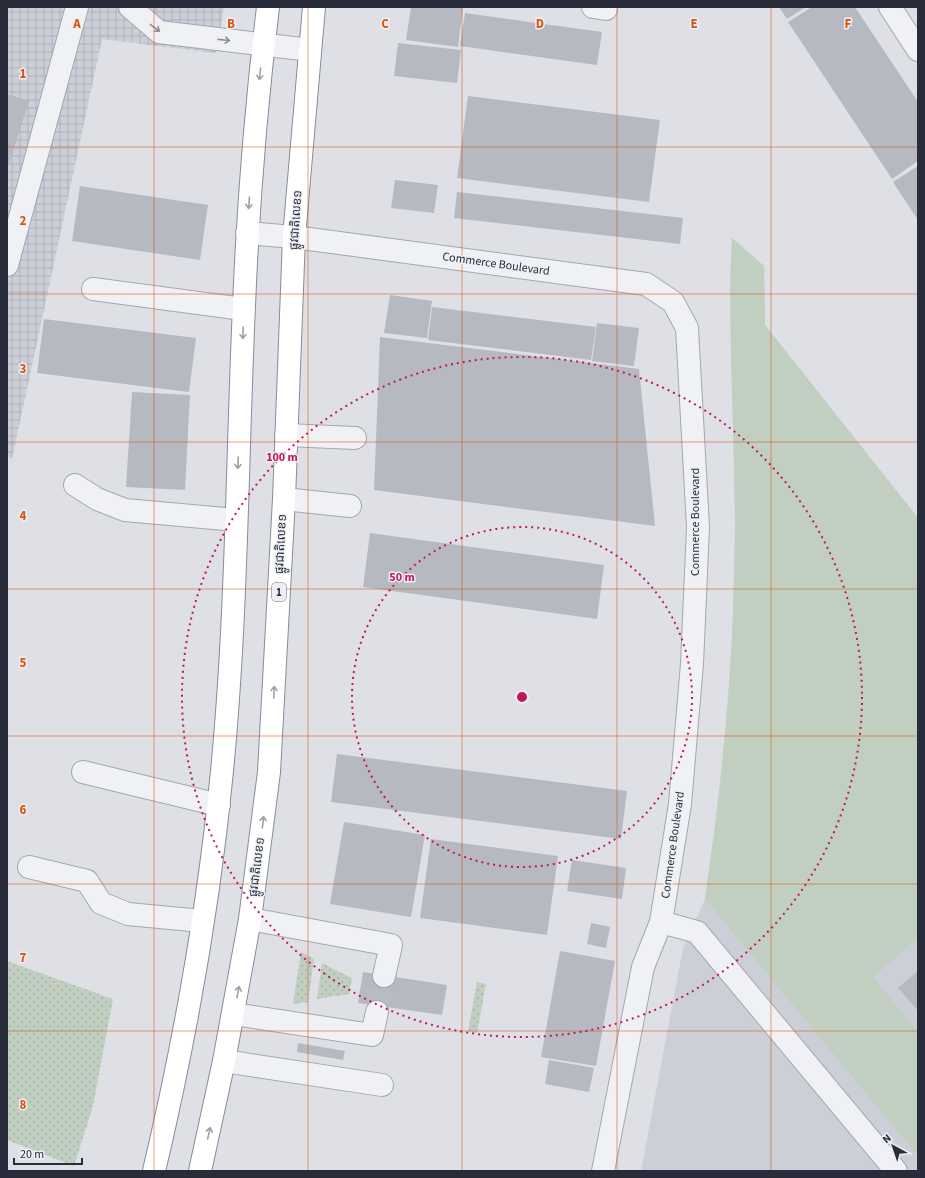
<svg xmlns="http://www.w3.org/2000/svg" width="925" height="1178" font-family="'Source Sans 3','Noto Sans Khmer',sans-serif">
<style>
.built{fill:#cccfd7}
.industrial{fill:url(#industrial-grid)}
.grass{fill:url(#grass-dots)}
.park{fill:#c1cfc0}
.building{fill:#b6b9c2}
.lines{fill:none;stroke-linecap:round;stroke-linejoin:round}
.minor-tunnel{stroke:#babcc4;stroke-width:22;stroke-dasharray:22 11;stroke-linecap:butt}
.minor-casing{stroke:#a4a7af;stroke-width:24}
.highway-casing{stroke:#878c9b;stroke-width:24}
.minor{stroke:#f0f1f5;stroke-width:22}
.highway{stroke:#fff;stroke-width:22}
.oneway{stroke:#8c8f98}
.oneway2{stroke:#9fa0a7}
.grid{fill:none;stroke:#d55511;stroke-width:1;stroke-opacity:0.55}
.ring{fill:none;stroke:#c2185b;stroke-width:2;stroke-dasharray:2 4}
.labels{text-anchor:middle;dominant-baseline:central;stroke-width:3;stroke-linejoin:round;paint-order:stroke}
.shield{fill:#edeff4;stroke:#646772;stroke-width:1}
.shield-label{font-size:11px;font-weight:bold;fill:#292d3b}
.street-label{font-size:12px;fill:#292d3b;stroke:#edeff4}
.grid-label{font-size:13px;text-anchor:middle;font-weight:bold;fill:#d55511;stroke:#edeff4;stroke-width:3;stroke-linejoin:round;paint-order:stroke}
.centre{fill:#c2185b;stroke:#edeff4;stroke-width:2}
.ring-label{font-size:12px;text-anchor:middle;font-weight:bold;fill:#c2185b;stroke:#edeff4;stroke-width:3;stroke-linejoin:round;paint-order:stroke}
</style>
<defs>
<pattern id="industrial-grid" width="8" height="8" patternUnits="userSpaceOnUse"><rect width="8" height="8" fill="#cccfd7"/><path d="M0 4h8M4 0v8" fill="none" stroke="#afb2b9"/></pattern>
<pattern id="grass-dots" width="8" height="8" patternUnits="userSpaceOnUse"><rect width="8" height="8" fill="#c1cfc0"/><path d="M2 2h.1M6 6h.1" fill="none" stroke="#a6b2a6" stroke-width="1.8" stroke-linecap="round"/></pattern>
</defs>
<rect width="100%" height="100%" fill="#dee0e6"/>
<polygon class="built" points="732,238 764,266 765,325 918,518 918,1171 641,1171 683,948 705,899 717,814 731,684 735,525 730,280"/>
<polygon class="industrial" points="7,7 224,7 216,53 102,39 12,459 7,456"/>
<g class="grass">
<polygon points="301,952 314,959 308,1002 293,1004"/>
<polygon points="7,961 113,999 93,1106 74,1166 7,1140"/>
<polygon points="322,963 352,978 349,994 317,999"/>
<polygon points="477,982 486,984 477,1033 468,1031"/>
</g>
<path class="park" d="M732 238 764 266 765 325 918 518V938L873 977 918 1031V1156L705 899C723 775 735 650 735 524 735 429 727 334 732 238Z"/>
<g class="building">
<polygon points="411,7 463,7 458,47 406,40"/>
<polygon points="779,7 806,7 787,19"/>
<polygon points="812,7 855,7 918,102 918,161 892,179 788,22"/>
<polygon points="465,13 602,32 597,65 460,46"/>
<polygon points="398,43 461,50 457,83 394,76"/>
<polygon points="7,94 29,101 7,170"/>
<polygon points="468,96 660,120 649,202 457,178"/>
<polygon points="918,166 918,220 893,182"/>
<polygon points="395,180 438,185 434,213 391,208"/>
<polygon points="80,186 208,205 200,260 72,241"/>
<polygon points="457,192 683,218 680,244 454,218"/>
<polygon points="390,295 432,301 427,338 384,333"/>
<polygon points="432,307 596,327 591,360 428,340"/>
<polygon points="44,319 196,338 189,392 37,373"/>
<polygon points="597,323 639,328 634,366 592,361"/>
<polygon points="380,337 639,369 655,526 374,490"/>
<polygon points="132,392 190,395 185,490 126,487"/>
<polygon points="370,533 604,565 597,619 363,587"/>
<polygon points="337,754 627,791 621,839 331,802"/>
<polygon points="344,822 425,835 411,917 330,904"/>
<polygon points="431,839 558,856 547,935 420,918"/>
<polygon points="572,860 626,868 622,899 567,891"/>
<polygon points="591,923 610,927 606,948 587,944"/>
<polygon points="560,951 615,961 596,1066 541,1057"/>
<polygon points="918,971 918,1011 898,988"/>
<polygon points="363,972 447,985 442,1015 358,1003"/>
<polygon points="298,1043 345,1051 343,1060 297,1052"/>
<polygon points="549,1060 594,1068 589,1092 545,1084"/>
</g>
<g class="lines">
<polyline class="minor-tunnel" points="377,1012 384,976"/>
<defs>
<g id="minor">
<polyline points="130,7 159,32 310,50"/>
<polyline points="593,7 606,9"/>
<polyline points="890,7 918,50"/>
<polyline points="247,233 294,237 646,284 673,302 687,328 698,527 692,664 680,804 661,922 643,967 603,1171"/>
<polyline points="7,265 77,7"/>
<polyline points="93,289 243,309"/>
<polyline points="286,435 355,438"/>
<polyline points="75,485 97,499 125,510 236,520"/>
<polyline points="284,499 350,506"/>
<polyline points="83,772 219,805"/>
<polyline points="29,867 87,881 101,903 128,914 202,921"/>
<polyline points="250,919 391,945 384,976"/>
<polyline points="661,922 697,932 896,1171"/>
<polyline points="234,1014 372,1035 377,1012"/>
<polyline points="224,1061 382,1085"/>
</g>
<g id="highway">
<path d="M154 1171C185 1040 209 905 222 771 237 617 237 461 244 306 248 206 256 106 268 7"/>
<polyline points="200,1171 224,1061 250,919 269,772 284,499 294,237 314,7"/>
</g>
</defs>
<use href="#minor" class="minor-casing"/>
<use href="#highway" class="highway-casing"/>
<use href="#minor" class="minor"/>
<use href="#highway" class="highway"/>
</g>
<defs><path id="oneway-shaft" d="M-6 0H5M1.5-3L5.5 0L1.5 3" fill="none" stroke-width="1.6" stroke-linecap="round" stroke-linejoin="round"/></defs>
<g class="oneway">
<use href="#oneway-shaft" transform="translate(155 28) rotate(37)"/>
<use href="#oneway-shaft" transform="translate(224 40) rotate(6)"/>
</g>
<g class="oneway2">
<use href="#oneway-shaft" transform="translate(260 74) rotate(96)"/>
<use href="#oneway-shaft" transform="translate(249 203) rotate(94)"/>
<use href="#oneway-shaft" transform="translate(243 333) rotate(92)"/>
<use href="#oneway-shaft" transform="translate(238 463) rotate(92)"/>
<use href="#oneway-shaft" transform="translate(274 692) rotate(-87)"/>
<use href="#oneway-shaft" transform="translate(263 822) rotate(-83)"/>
<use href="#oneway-shaft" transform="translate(238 992) rotate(-80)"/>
<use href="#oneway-shaft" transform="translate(209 1133) rotate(-77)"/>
</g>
<path class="grid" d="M154 7V1171M308 7V1171M462 7V1171M617 7V1171M771 7V1171M7 147H918M7 294H918M7 442H918M7 589H918M7 736H918M7 884H918M7 1031H918"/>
<g class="ring">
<circle cx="522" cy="697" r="170"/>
<circle cx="522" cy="697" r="340"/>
</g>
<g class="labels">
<rect class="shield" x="272" y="583" width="14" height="18" rx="3"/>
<g class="shield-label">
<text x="279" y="592">1</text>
</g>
<g class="street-label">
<text transform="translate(296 220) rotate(-86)">ផ្លូវជាតិលេខ១</text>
<text transform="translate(496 264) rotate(8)">Commerce Boulevard</text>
<text transform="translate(695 522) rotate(-90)">Commerce Boulevard</text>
<text transform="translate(281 544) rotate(-87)">ផ្លូវជាតិលេខ១</text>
<text transform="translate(673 845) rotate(-82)">Commerce Boulevard</text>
<text transform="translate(257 867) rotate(-83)">ផ្លូវជាតិលេខ១</text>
</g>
</g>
<g class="grid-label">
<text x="77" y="28">A</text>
<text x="231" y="28">B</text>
<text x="385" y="28">C</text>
<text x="540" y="28">D</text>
<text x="694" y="28">E</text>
<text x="848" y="28">F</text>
<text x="23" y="78">1</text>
<text x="23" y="225">2</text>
<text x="23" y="373">3</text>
<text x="23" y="520">4</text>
<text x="23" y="667">5</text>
<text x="23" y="814">6</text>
<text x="23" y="962">7</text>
<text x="23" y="1109">8</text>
</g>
<circle cx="522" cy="697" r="6" class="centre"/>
<g class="ring-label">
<text x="282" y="461">100 m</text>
<text x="402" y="581">50 m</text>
</g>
<rect width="925" height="1178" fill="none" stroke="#292d3b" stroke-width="16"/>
<g transform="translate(893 1146) rotate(320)" stroke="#edeff4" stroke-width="3" paint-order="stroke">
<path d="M0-3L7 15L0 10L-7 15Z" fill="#292d3b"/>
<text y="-6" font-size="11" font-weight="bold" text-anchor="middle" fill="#292d3b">N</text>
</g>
<path d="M14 1158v6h68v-6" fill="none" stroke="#292d3b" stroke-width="2"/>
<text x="20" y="1158" font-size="12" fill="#292d3b" stroke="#edeff4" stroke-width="3" paint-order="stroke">20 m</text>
</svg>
